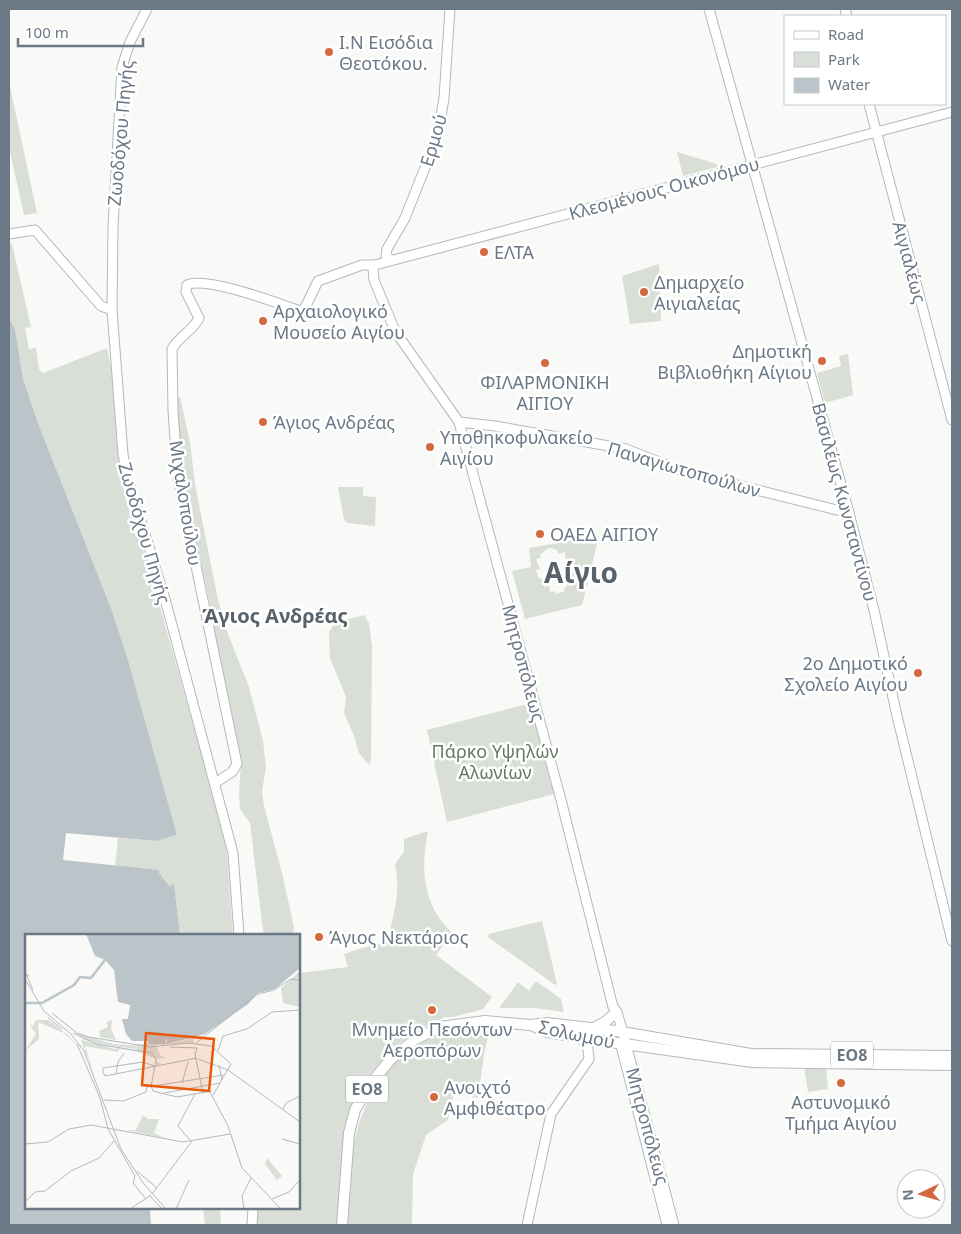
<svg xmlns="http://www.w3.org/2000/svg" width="961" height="1234" font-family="'Noto Sans',sans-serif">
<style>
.green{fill:#d9ded7;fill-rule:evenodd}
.water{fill:#bbc4c8}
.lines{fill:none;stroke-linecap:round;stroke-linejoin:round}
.secondary-casing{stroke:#b3b8bd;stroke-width:11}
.primary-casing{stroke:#b4b8bc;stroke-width:12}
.secondary{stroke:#fff;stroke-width:9}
.primary{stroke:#fff;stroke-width:10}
.poi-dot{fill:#d26a3e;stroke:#fff;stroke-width:2}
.labels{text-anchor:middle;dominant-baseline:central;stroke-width:5;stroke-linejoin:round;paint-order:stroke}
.shield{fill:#fff;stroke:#97a0aa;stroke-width:1}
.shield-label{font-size:16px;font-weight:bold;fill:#6b7885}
.poi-label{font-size:18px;fill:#6b7885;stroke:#fff;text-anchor:start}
.street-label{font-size:18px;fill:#6b7885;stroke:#fff}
.park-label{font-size:18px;fill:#677866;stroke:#fff}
.quarter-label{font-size:20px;font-weight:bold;fill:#58626b;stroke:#fff}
.town-label{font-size:28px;font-weight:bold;fill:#58626b;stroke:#fff}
.inset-river{fill:none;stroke:#bbc4c8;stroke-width:2.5}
.inset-road{fill:none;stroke:#b3b9bf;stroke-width:1}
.view{fill:#e8590c;fill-opacity:0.15;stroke:#e8590c;stroke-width:2.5}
.inset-edge{fill:none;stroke:#6b7885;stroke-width:2.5}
</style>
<rect width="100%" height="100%" fill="#f9f9f7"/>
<g class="green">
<polygon points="9,82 37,213 24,215 9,147"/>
<polygon points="677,152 717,164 717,167 683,176"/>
<path d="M9 244H12L31 327 25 328 29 349 36 348 39 369 43 373 107 348C116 386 114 427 119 466 124 499 136 530 147 561L226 841 233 935H180L174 884 169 887 159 873 145 869 115 866 118 838 156 841 177 835 128 660 112 611 38 423 23 379 15 329 9 319Z"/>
<polygon points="659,264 661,321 630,324 622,276"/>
<polygon points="848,354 853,395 825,403 817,373 841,366 839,356"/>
<polygon points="180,397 190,442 195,484 218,600 228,634 249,687 263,741 266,767 262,791 264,806 282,873 294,927 293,935 268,935 263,931 250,823 240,809 239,793 241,763 221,670 210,603 181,478 175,398"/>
<polygon points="338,487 363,487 363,496 376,497 375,526 347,523 344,519"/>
<path d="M599 536 582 605 525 619 512 571 531 567 529 548ZM551 548 557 550 558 554 565 552 566 562 569 561 571 570 568 571 572 581 568 582 567 579 565 580 567 587 564 588 565 591 556 594 555 591 550 592 549 586 544 587 542 578 539 579 536 570 540 569 536 559 541 558 540 555 547 549Z"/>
<polygon points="364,615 369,623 372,647 371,760 369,765 359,753 354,736 344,713 346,697 330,658 329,632 335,623"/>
<polygon points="531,703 554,794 447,822 427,730"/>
<path d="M428 831C420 870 423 904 452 933L436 955 492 997 483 1009 453 1017H445L414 1032 397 1045 372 1072 362 1088 350 1115 342 1225H255L256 1208H299V973L348 967 344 954 362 948 384 943 388 939C394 911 401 893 395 864L404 852V839Z"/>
<polygon points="542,921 557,984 555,985 488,937 489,934"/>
<polygon points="536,981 561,999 564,1012 535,1008 499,1008 518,982 529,991"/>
<path d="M491 1026 485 1049 478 1098 454 1092 448 1120 426 1135 413 1174 412 1225H348C350 1199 349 1171 354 1145 362 1097 394 1048 442 1031 458 1026 475 1027 491 1026Z"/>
<polygon points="804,1066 826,1066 828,1089 808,1092"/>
<polygon points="203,1208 220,1208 221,1225 205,1225"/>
</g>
<polygon class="water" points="9,319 15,329 23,379 38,423 112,611 128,660 177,835 156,841 66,833 63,860 159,870 159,873 169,886 174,884 180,935 26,935 26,1208 150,1208 151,1225 9,1225"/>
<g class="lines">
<defs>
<g id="secondary">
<polyline points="147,9 130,42 122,67 113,226 112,310 123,454 127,476 165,599 233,853 239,935"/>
<polyline points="709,9 849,513 874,610 897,716 952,941"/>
<polyline points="845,9 847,16"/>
<polyline points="869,104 952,420"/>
<polyline points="9,234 35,230 101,306 112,310"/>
<polyline points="391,260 386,256 387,249 405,218 438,135 444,98 450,9"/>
<polyline points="375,265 373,269 374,280 395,331 459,422 561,800 613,1007 617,1012 623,1033 674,1225"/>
<polyline points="459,422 495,426 626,449 685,472 849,513"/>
<path d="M215 783 232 772 237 764 178 479 173 411 172 349C179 336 193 331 199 318L186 292 187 285C206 276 281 304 303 312L318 281 362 265H375L952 112"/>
<polyline points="621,1046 667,1225"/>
<polyline points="252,1225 253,1208"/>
<polyline points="527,1225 551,1114 589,1059 588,1049 581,1037"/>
</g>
<g id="primary">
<polyline points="533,1026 547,1032 603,1041 753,1062 952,1065"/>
<polyline points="594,1028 605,1022 612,1016"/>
<polyline points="342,1225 349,1133 355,1110 369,1086 390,1060 414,1040 440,1027 485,1021 530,1025 547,1023 616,1031 751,1054 952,1056"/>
</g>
</defs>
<use href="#secondary" class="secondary-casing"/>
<use href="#primary" class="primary-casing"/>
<use href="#secondary" class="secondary"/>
<use href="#primary" class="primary"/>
</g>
<g class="poi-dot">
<circle cx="329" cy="52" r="5"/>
<circle cx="484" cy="252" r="5"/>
<circle cx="644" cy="292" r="5"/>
<circle cx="263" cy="321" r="5"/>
<circle cx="822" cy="361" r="5"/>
<circle cx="545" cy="363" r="5"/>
<circle cx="263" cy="422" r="5"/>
<circle cx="430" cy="447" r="5"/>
<circle cx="540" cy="534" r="5"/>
<circle cx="918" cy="673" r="5"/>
<circle cx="319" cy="937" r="5"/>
<circle cx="432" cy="1010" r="5"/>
<circle cx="841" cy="1083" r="5"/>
<circle cx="434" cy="1097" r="5"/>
</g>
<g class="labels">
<g class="shield">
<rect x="831" y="1041.5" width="42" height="27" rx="4"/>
<rect x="346" y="1075.5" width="42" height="27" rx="4"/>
</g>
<g class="shield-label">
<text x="852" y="1055">ΕΟ8</text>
<text x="367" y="1089">ΕΟ8</text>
</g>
<g class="poi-label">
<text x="339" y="42">Ι.Ν Εισόδια<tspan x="339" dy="21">Θεοτόκου.</tspan></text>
<text x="494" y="252">ΕΛΤΑ</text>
<text x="654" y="282">Δημαρχείο<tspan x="654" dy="21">Αιγιαλείας</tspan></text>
<text x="273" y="311">Αρχαιολογικό<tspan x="273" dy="21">Μουσείο Αιγίου</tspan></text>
<text x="812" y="351" text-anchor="end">Δημοτική<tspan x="812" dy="21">Βιβλιοθήκη Αίγιου</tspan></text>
<text x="545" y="382" text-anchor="middle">ΦΙΛΑΡΜΟΝΙΚΗ<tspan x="545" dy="21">ΑΙΓΙΟΥ</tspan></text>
<text x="273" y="422">Άγιος Ανδρέας</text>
<text x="440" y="437">Υποθηκοφυλακείο<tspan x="440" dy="21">Αιγίου</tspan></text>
<text x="550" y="534">ΟΑΕΔ ΑΙΓΙΟΥ</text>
<text x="908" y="663" text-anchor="end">2ο Δημοτικό<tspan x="908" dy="21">Σχολείο Αιγίου</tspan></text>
<text x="329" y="937">Άγιος Νεκτάριος</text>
<text x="432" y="1029" text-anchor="middle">Μνημείο Πεσόντων<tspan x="432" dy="21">Αεροπόρων</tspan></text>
<text x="444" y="1087">Aνοιχτό<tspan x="444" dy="21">Aμφιθέατρο</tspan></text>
<text x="841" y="1102" text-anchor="middle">Αστυνομικό<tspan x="841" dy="21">Τμήμα Αιγίου</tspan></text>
</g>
<g class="street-label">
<text transform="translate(120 133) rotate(-85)">Ζωοδόχου Πηγής</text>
<text transform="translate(433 140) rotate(-74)">Ερμού</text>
<text transform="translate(664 188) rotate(-15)">Κλεομένους Οικονόμου</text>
<text transform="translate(910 262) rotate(75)">Αιγιαλέως</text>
<text transform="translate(684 469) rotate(16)">Παναγιωτοπούλων</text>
<text transform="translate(845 502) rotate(75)">Βασιλέως Κωνσταντίνου</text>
<text transform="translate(186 503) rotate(81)">Μιχαλοπούλου</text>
<text transform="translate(145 533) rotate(74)">Ζωοδόχου Πηγής</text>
<text transform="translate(524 663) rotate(75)">Μητροπόλεως</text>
<text transform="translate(577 1034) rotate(12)">Σολωμού</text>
<text transform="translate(648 1126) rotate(75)">Μητροπόλεως</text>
</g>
<g class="park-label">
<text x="495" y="751">Πάρκο Υψηλών<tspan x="495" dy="21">Αλωνίων</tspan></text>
</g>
<g class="quarter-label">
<text x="275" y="615">Άγιος Ανδρέας</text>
</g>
<g class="town-label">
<text x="581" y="572">Αίγιο</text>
</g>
</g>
<g transform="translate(25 934)">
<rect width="275" height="275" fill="#f9f9f7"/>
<path d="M275 37V73L258 69 256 54ZM11 86H23L43 101 53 113 39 99 13 88 14 105 0 117 11 100 4 89 8 92ZM87 86 86 95 91 106 75 103 74 97 83 93 82 88ZM51 99 88 110 117 112 112 110H139L141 107 143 110 176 102 168 105 169 109 131 111 135 121 141 124H134L131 127 136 130 131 131V125L114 118 95 115 93 118 60 112 70 143 56 106 90 115 93 114 111 117 112 115 74 110 58 105ZM118 181 123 185H134L129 199 139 204 102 196H111ZM242 224 257 242 252 246 240 230Z" fill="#d9ded7"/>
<path d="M61 0H275V34L250 55 233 59 223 70 180 100 142 110V104L140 110H123V107H107L101 100 97 85H103L105 71 93 68 89 36 80 26 70 22Z" fill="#bbc4c8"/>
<path class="inset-river" d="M0 69H17L49 51 55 43 66 44 80 26"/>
<path class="inset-road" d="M4 42 1 40 8 56M0 45 19 77 46 100 59 117 96 215 119 250 141 275M27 79 52 99 64 103 125 113 163 109 186 112 206 130 188 161M23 84 37 95M48 99 71 110 127 119 131 126 126 153M171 109 233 60 249 56 266 45 275 46M52 110 75 164 83 195 110 242 108 249 120 264M145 113 172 114 170 120 178 159M193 117 198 102 222 95 247 78 275 76M173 125 203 136M194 131 197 146M129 132 118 128 78 134V138L80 142 172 124M203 136 275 188M91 140 93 128 99 119M157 149 163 128M126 152 128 157 152 163 187 157M185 158 203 192 217 234 256 275M139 159 195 149M79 166 99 167 121 158 122 153 199 141M258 175 261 169 275 162M257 205 275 210M165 206 153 192 170 160M0 210 23 208 44 195 66 191 158 208 205 200M112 237 132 254M127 260 167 207M125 262 137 275M247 265 264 258 275 246M0 268 10 258 20 257 46 237 74 224 89 207M105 275 126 261M151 275 164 246M219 275 217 262 226 244"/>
<path class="view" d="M121 99 189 105 184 157 117 151Z"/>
<rect width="275" height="275" class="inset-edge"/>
</g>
<rect width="961" height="1234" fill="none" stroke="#6b7885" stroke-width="20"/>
<rect x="784" y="15" width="162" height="90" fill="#ffffff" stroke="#c4c9ce"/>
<rect x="794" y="31" width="25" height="8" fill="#ffffff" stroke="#c4c9ce"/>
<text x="828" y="40" font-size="15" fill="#6b7885">Road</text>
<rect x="794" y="52" width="25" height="15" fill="#d9ded7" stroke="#c4c9ce"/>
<text x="828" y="65" font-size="15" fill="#6b7885">Park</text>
<rect x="794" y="78" width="25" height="15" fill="#bbc4c8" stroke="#c4c9ce"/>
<text x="828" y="90" font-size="15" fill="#6b7885">Water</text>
<g transform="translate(921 1194) rotate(265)"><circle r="24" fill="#ffffff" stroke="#c4c9ce"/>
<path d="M0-4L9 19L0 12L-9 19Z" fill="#d26a3e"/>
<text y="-8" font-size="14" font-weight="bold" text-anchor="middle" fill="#6b7885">N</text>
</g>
<path d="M18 38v8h125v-8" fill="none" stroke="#6b7885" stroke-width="2.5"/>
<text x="25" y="38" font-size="15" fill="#6b7885" stroke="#ffffff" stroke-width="4" paint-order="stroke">100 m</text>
</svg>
